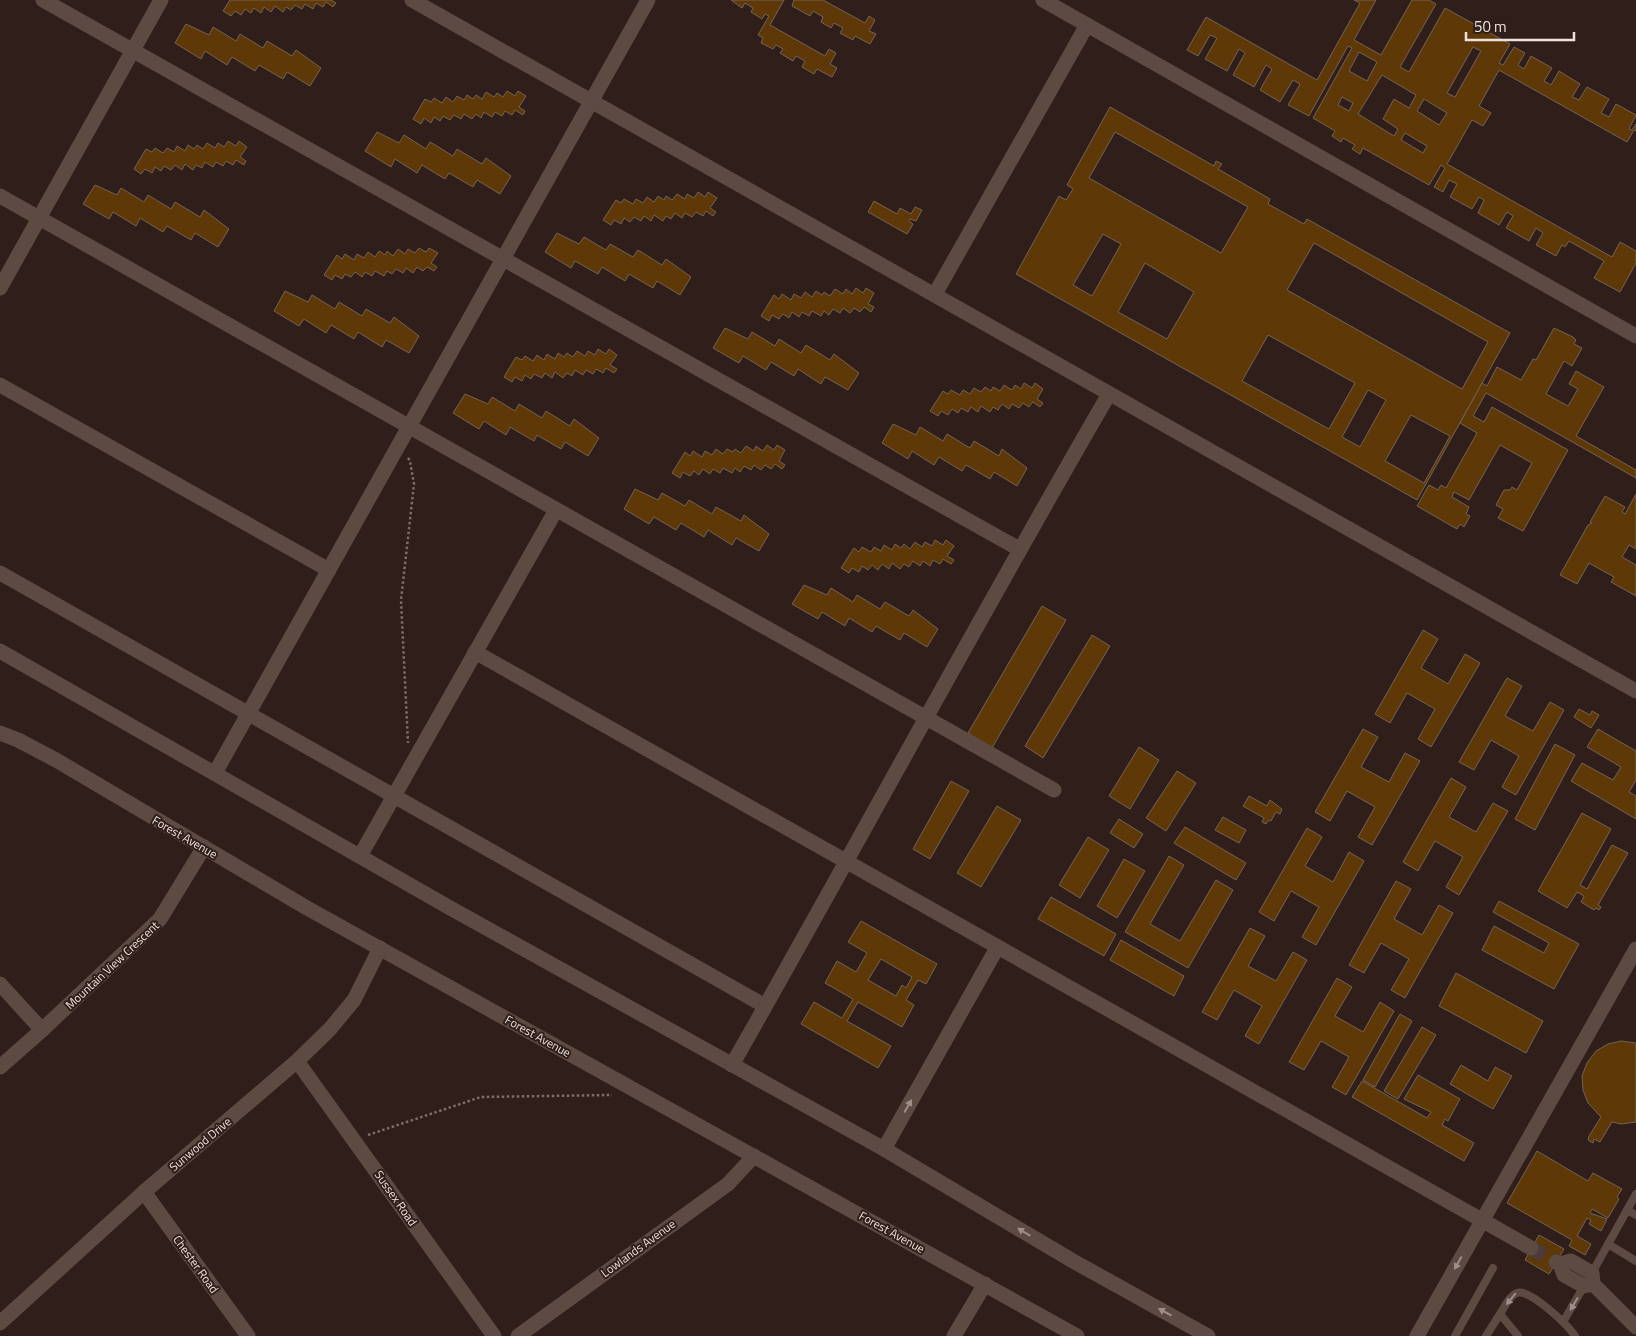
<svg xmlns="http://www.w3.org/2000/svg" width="1636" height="1336" font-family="'Titillium Web',sans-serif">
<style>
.building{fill:#5f3808;stroke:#736456;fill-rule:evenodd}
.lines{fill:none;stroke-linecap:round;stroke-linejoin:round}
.street-tunnel{stroke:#4c3b37;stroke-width:15;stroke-dasharray:15 8;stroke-linecap:butt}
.path{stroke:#7d6e6a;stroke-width:2.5;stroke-dasharray:2.5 2.5;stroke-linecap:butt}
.lane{stroke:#5d4a43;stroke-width:8}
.street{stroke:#5d4a43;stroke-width:15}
.oneway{fill:#9e8e89}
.labels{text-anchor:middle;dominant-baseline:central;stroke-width:4;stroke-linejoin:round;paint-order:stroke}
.street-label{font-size:12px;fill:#eee2de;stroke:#2f1e19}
</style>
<rect width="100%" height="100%" fill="#2f1e19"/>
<g class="building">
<polygon points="230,0 331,0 336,3 333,7 326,2 323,7 316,3 313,9 305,4 302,9 295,5 291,10 286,7 283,12 275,6 271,12 264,7 261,13 254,8 251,13 245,9 241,15 235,11 231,16 223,11"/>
<polygon points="731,0 784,0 770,25 825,56 829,49 836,53 830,64 837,68 832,77 817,69 814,74 802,67 805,61 796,56 793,61 780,53 783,49 776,45 773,49 761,43 763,38 758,35 769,16 765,14 762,19 751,12 753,8 745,3 742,8"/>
<polygon points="794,0 823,0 865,23 869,16 875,20 869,31 876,34 870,44 855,36 853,40 840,33 843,28 834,23 831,28 821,22 823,17 813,11 810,16 792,6"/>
<path d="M1354 0H1376L1354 40 1381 55 1412 0H1429L1436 4 1400 67 1409 72 1445 8 1510 44 1499 63 1503 65 1514 47 1525 53 1518 65 1524 69 1531 56 1552 68 1544 81 1551 85 1559 71 1580 84 1572 97 1579 100 1587 87 1609 99 1601 113 1609 117 1616 104 1636 115 1629 129 1632 130 1636 124V131L1634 130 1627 142 1499 70 1479 106 1491 113 1483 126 1472 120 1447 164 1612 257 1620 242 1636 251V263L1620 292 1594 278 1604 261 1569 241 1565 247 1562 245 1556 256 1536 245 1543 233 1536 228 1529 241 1506 228 1513 216 1507 212 1499 225 1478 213 1484 200 1479 197 1472 209 1450 197 1457 184 1449 180 1443 192 1434 187 1445 168 1441 165 1429 185 1363 148 1360 154 1352 149 1355 145 1343 138 1341 142 1332 136 1335 131 1313 118 1352 48 1348 46 1309 116 1288 105 1300 84 1293 80 1280 102 1260 90 1272 69 1266 65 1254 87 1233 75 1245 53 1239 49 1227 71 1205 59 1217 38 1210 35 1198 56 1187 50 1206 17 1317 80 1360 3ZM1473 47 1481 51 1455 97 1447 93ZM1359 52 1377 62 1367 81 1349 71ZM1382 75 1416 95 1409 108 1394 99 1383 119 1398 129 1394 136 1358 114ZM1342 97 1353 103 1349 111 1338 105ZM1424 99 1447 113 1439 125 1417 111ZM1405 133 1427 146 1423 153 1401 140Z"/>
<polygon points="186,24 209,35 213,27 236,41 240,34 263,48 267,41 292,56 296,50 321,68 310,86 287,72 283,79 259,65 255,71 232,57 227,65 205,51 201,59 175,43"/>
<polygon points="507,91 515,96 518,91 526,96 519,107 525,111 523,115 515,110 512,115 505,111 502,116 495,112 492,117 484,112 481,118 476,114 472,119 464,114 461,119 454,115 450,120 443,116 440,121 434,117 431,123 424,118 421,124 413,119 425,99 431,102 434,98 442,103 446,97 453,102 457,96 464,100 467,95 473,99 476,95 482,99 486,92 494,97 497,93 503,97"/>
<path d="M1110 107 1214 166 1216 161 1222 164 1218 169 1270 199 1268 204 1304 224 1307 219 1510 333 1417 500 1016 274 1059 196 1066 200 1073 189 1067 185ZM1115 132 1248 207 1221 253 1089 178ZM1103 234 1121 244 1092 296 1073 285ZM1314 243 1488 342 1462 389 1287 290ZM1145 263 1194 292 1167 339 1118 312ZM1268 335 1355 383 1329 429 1242 381ZM1368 390 1386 400 1360 447 1342 437ZM1411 415 1450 436 1424 483 1385 461Z"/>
<polygon points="377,132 399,143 404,135 426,149 430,142 453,156 457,149 482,164 486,158 511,176 500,194 477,180 473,187 449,173 445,179 422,165 417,173 395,159 391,167 365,151"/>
<polygon points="228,141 236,146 239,141 247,147 240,157 246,161 244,165 236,160 233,165 226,161 223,166 216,162 213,167 205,162 202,168 196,165 193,170 185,164 182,170 175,165 171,170 164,166 161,171 155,167 152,173 145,169 141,174 134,169 146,149 152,152 155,148 163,153 167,148 174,152 177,146 185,151 188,145 194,149 197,145 203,149 207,143 215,148 218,143 224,147"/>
<polygon points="95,185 117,195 121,188 144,202 148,195 171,209 175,202 200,217 204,210 229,229 218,247 195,233 191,240 167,226 163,232 140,218 136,226 113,212 109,219 83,204"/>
<polygon points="698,192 705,197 708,192 717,198 710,208 716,212 713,216 706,211 703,216 696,212 692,217 685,213 682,218 675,213 671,219 666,216 663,221 654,215 651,221 644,216 641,221 634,217 630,222 624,218 621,224 614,220 611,225 603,220 616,200 621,203 624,199 633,204 636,199 643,203 647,197 654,202 658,196 664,200 666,196 672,200 677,194 685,199 687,194 694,198"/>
<polygon points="874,201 897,214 900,208 911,214 915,207 922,210 916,221 910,219 909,221 913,224 907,234 868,212"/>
<polygon points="557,233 579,244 584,237 606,250 610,244 633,257 638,250 662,265 666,259 691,277 680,295 657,281 653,288 629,274 625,281 602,267 598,274 575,261 571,268 545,252"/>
<polygon points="419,248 426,252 429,248 438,253 431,263 437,267 434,271 427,267 423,271 417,267 413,273 406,268 403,273 396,269 392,274 387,271 384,276 375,271 372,276 365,272 362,277 355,272 351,277 345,274 342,279 335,275 332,280 324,275 337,255 342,259 345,254 354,260 357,254 364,258 368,252 375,257 379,251 385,255 387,251 393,256 398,249 405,254 408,249 415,253"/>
<polygon points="856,288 863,293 866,288 874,293 868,304 874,307 871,312 864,307 860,312 854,308 850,313 843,308 840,313 833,309 829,315 824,311 821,316 812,311 809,316 802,312 799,317 792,312 789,318 783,314 779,319 772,315 769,321 761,316 774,295 779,299 782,294 791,300 794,294 801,298 805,292 812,297 816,291 822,295 824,292 830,296 835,289 843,294 846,289 852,294"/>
<polygon points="285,291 308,302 312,295 335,309 339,302 362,316 366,309 390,323 394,317 419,336 409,353 386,340 382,347 358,332 354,339 331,325 326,333 304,319 299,326 274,311"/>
<polygon points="725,328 748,339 752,332 775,346 779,339 801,353 806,345 830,360 834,354 859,373 848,390 825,377 821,384 798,369 794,376 771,362 766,370 743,356 739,363 713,348"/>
<polygon points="1554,328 1573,337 1576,340 1574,344 1582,348 1572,366 1564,361 1546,394 1568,406 1578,389 1569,384 1576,371 1604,387 1576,436 1636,470 1636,478 1486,393 1473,416 1484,422 1492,407 1568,450 1523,531 1498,518 1503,509 1496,505 1504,490 1510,490 1512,487 1517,490 1532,463 1500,445 1469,500 1454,492 1452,497 1469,507 1466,514 1470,516 1464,527 1460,524 1457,529 1417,506 1429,485 1438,490 1441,485 1446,488 1477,433 1460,423 1482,383 1487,386 1497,367 1521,380 1533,359 1536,360"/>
<polygon points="598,349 606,354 609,349 617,355 610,365 617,369 614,373 606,368 603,373 596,369 593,374 586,370 583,375 575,370 572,376 567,373 563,378 555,372 552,378 545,373 542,378 534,374 531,379 525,375 522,381 515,377 512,382 504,377 516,357 522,360 525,356 533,361 537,355 544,360 547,354 555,359 558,353 564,357 567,353 573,357 577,351 585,356 588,351 595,355"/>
<polygon points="1024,383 1032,388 1035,383 1043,389 1037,399 1043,403 1040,407 1033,402 1029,407 1023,403 1019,408 1012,404 1009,409 1002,404 998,410 993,407 990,412 981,406 978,412 971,407 968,412 961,408 958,413 952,409 948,415 941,411 938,416 930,411 943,391 948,394 951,390 960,395 963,390 970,394 974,388 981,392 985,387 991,391 993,387 1000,391 1004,385 1012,390 1015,385 1021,389"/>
<polygon points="465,394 488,404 492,397 515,411 519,404 542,418 546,411 570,426 574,419 599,438 588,456 565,442 561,449 537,435 534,441 510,427 506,435 484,421 479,429 453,413"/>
<polygon points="893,424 916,435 920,427 943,441 947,434 970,448 974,441 999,456 1002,449 1027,468 1017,486 994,472 990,479 966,465 962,471 939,457 934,465 912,451 908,459 882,443"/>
<polygon points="767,445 774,450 777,445 785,450 779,461 785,465 782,469 775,464 771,469 765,465 761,470 754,465 751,470 744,466 740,472 735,468 732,473 723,468 720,473 713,469 710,474 703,469 699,475 694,471 690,476 683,472 680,478 672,473 685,452 690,456 693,451 702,457 705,451 712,455 716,449 723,454 727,449 733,452 735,449 741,453 746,446 754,451 756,446 763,451"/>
<polygon points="635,489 658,500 662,493 685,506 689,500 712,514 716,507 741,521 744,515 769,534 759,551 736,538 732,545 708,530 704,537 681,523 676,530 654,517 649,524 624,509"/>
<polygon points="1636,494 1636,549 1629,545 1622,557 1636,565 1636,596 1611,582 1614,577 1589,563 1577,584 1560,575 1588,525 1592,523 1590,522 1605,496 1625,507 1622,512 1625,514"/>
<polygon points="935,540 943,545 946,540 954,546 947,556 954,560 951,564 943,559 940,564 933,560 930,566 923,561 920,566 913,561 909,567 904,564 900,569 892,563 889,569 882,564 878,570 872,565 868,570 862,566 859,572 852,568 849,573 841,568 854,548 859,552 862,547 871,552 874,547 881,551 884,545 892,550 895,544 901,548 904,544 910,549 915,542 922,547 925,542 932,546"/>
<polygon points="804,585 827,595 831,588 853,602 857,595 880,609 885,602 909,616 913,610 938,629 927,647 904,633 900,640 876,626 872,632 849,618 845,626 822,612 818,619 792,604"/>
<polygon points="1042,606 1066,620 992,748 968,733"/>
<polygon points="1423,630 1438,639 1421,668 1448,684 1465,654 1480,663 1431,747 1418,739 1435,709 1407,693 1390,723 1375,714"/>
<polygon points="1092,635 1110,646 1043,758 1025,746"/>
<polygon points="1507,678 1522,686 1505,716 1533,731 1550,702 1564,710 1516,795 1502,787 1519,756 1491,740 1474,770 1459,762"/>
<polygon points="1579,709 1590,715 1592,711 1599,715 1591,728 1574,717"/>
<polygon points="1363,729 1378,737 1361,767 1389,782 1405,753 1420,761 1372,845 1358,837 1375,807 1347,791 1330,821 1315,812"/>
<polygon points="1598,729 1636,751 1636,780 1629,792 1636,796 1636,819 1571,781 1582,763 1613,780 1621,767 1587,747"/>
<polygon points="1555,744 1575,755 1535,830 1515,819"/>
<polygon points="1139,747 1159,760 1130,809 1109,796"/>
<polygon points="1177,771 1196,783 1166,831 1146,818"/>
<polygon points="1451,778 1466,787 1449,817 1476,832 1493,803 1508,811 1459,895 1446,887 1463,857 1435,841 1418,871 1403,862"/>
<polygon points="951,781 969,791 930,859 913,849"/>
<polygon points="1249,796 1267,806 1270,800 1282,809 1280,814 1276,812 1271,821 1269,820 1266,824 1262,822 1264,818 1243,806"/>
<polygon points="997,806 1021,820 981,887 957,873"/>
<polygon points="1582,813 1611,829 1580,885 1587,889 1612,845 1628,853 1598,905 1601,907 1599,910 1596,908 1594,910 1581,902 1584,896 1577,892 1567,908 1538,891"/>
<polygon points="1223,817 1246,830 1239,843 1215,830"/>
<polygon points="1119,819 1143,834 1134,848 1110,833"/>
<polygon points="1185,827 1246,863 1236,880 1174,843"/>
<polygon points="1307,828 1322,837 1305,866 1333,882 1349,852 1364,861 1316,945 1302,937 1319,907 1291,891 1274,921 1259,912"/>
<polygon points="1088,837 1109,850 1080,898 1059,885"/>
<polygon points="1169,856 1184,865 1150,924 1180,941 1216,880 1233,890 1188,968 1125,932"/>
<polygon points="1124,859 1145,871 1117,918 1097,906"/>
<polygon points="1396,881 1411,889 1394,919 1422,935 1439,905 1453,913 1405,998 1391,990 1409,959 1381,943 1364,973 1349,965"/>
<polygon points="1051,897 1116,934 1104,956 1038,919"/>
<polygon points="1499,901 1579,944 1554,989 1482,950 1494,926 1544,953 1549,943 1493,912"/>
<path d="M861 921 937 964 926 984 918 980 906 1000 914 1005 902 1027 858 1002 847 1021 891 1046 878 1068 801 1024 814 1002 842 1018 853 999 825 983 837 961 856 972 867 953 848 942ZM881 959 912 977 906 988 902 985 896 996 868 980Z"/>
<polygon points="1250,928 1265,936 1248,966 1276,981 1293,952 1307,960 1259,1044 1245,1036 1262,1006 1234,990 1217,1020 1202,1012"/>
<polygon points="1121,940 1184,976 1174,996 1110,960"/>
<polygon points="1456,973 1543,1021 1526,1053 1439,1006"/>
<polygon points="1337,978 1352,987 1335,1016 1363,1032 1380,1002 1394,1011 1346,1095 1332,1087 1349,1057 1321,1041 1304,1070 1289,1062"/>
<polygon points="1400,1014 1412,1021 1375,1087 1363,1080"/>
<polygon points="1422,1027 1436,1035 1398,1099 1384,1091"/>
<polygon points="1621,1041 1636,1043 1636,1122 1621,1124 1612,1122 1600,1142 1594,1139 1593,1143 1588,1140 1589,1136 1601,1117 1588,1103 1583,1090 1582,1076 1587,1063 1596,1051 1608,1044"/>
<polygon points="1461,1065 1488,1081 1495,1067 1512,1076 1493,1109 1450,1084"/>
<polygon points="1418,1075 1460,1099 1448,1121 1445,1119 1442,1125 1474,1143 1464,1161 1352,1097 1362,1081 1427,1118 1431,1112 1404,1099"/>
<polygon points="1537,1151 1588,1181 1593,1173 1622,1189 1617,1197 1619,1199 1608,1218 1592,1209 1590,1213 1607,1219 1601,1231 1589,1224 1591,1220 1587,1218 1577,1236 1591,1244 1585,1255 1569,1246 1572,1240 1507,1203"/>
<polygon points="1539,1235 1564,1249 1549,1274 1525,1260"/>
</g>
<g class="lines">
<polyline class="street-tunnel" points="1531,1248 1556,1262"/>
<g class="path">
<polyline points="408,458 410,461 414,484 401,600 408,743"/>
<polyline points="368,1135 481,1097 612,1095"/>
</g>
<g class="lane">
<polyline points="1627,1210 1636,1215"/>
<polyline points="1608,1244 1636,1261"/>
<polyline points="1592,1273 1636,1194"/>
<polyline points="1563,1322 1584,1286"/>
<polyline points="1455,1336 1493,1268"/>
<polyline points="1486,1336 1500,1314"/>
<path d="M1518 1336 1500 1314C1504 1308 1510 1295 1517 1293 1529 1288 1568 1325 1575 1336"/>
</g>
<g class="street">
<polyline points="43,0 1019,549"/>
<polyline points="412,0 1636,691"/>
<polyline points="1043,0 1636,336"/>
<polyline points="0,196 1054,790"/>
<polyline points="0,288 161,0"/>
<polyline points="935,294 1087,25"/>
<polyline points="0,385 329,570"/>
<polyline points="0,573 765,1006"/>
<polyline points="0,651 452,909 884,1149 1073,1261 1208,1336"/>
<polyline points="475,652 1531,1248"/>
<polyline points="0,733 18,740 56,760 307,908 1077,1336"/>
<polyline points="215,773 648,0"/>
<polyline points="360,856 556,510"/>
<polyline points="0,984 42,1030"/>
<polyline points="297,1061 494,1336"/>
<path d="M732 1065C859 842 980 616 1109 394"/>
<polyline points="0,1067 42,1030 160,919 204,847"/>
<polyline points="884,1149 997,948"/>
<polyline points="144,1192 248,1336"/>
<polyline points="1556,1262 1560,1264 1571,1261 1592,1273 1593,1284 1636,1327"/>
<polyline points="1560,1264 1564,1275 1584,1286 1593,1284"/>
<polyline points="0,1323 144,1192 297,1061 330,1029 354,1000 380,948"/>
<polyline points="518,1336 728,1184 754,1156"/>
<polyline points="954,1336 985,1284"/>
<polyline points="1417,1336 1636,949"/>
</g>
</g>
<defs><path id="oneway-solid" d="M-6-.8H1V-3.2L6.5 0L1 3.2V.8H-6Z" transform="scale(1.25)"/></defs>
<g class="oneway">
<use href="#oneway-solid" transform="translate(908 1106) rotate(-61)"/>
<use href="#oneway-solid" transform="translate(1024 1232) rotate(-149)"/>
<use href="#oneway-solid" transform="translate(1458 1263) rotate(119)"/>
<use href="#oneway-solid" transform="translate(1511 1299) rotate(129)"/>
<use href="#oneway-solid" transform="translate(1574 1304) rotate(121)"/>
<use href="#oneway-solid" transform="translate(1165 1312) rotate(-151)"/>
</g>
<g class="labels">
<g class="street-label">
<text transform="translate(185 837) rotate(30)">Forest Avenue</text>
<text transform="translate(112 965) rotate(-43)">Mountain View Crescent</text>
<text transform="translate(538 1036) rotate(29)">Forest Avenue</text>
<text transform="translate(200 1144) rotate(-40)">Sunwood Drive</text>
<text transform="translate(396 1198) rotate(55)">Sussex Road</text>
<text transform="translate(892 1232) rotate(29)">Forest Avenue</text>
<text transform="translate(638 1248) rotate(-36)">Lowlands Avenue</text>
<text transform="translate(196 1264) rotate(54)">Chester Road</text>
</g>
</g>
<path d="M1466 32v8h108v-8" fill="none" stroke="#eee2de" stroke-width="2.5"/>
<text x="1474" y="32" font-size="15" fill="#eee2de" stroke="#2f1e19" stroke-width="4" paint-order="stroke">50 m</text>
</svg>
